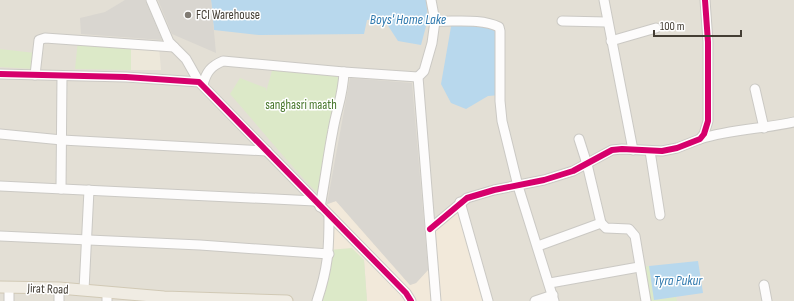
<svg xmlns="http://www.w3.org/2000/svg" width="794" height="301" font-family="'Sofia Sans Condensed',sans-serif">
<style>
.residential{fill:#e3dfd5}
.commercial{fill:#f2e9da}
.education{fill:#ede8da}
.green{fill:#dce9c8}
.water{fill:#b8d8ed}
.building{fill:#d9d6d0}
.lines{fill:none;stroke-linecap:round;stroke-linejoin:round}
.minor-casing{stroke:#cbc9c4;stroke-width:11}
.major-casing{stroke:#d1c9b5;stroke-width:13}
.minor{stroke:#fdfcfc;stroke-width:9}
.major{stroke:#f0ece3;stroke-width:11}
.cycleway-casing{stroke:#fff;stroke-width:8}
.cycleway{stroke:#d6006c;stroke-width:6}
.poi-dot{fill:#807b73;stroke:#fff;stroke-width:1.5}
.labels{text-anchor:middle;dominant-baseline:central;stroke-width:3;stroke-linejoin:round;paint-order:stroke}
.poi-label{font-size:13px;fill:#443e34;stroke:#fff;text-anchor:start}
.park-label{font-size:13px;fill:#457529;stroke:#fff}
.street-label{font-size:13px;fill:#443e34;stroke:#fff}
.water-label{font-size:14px;font-style:italic;fill:#2f79ae;stroke:#fff}
</style>
<rect width="100%" height="100%" fill="#efede8"/>
<rect class="residential" x="0" y="0" width="794" height="301"/>
<polygon class="commercial" points="336,201 410,285 416,283 432,265 430,229 460,202 488,301 367,301 364,260 329,250 329,216 320,207"/>
<polygon class="education" points="131,44 159,46 161,70 131,70"/>
<g class="green">
<polygon points="78,40 131,44 131,70 75,69"/>
<polygon points="0,49 35,53 35,69 0,67"/>
<path d="M273 67 344 72 319 195C288 163 260 128 230 94L240 78 266 88V92Z"/>
<polygon points="352,248 364,260 367,301 317,301 329,250"/>
<polygon points="649,266 654,300 676,297 677,301 646,301 639,267"/>
</g>
<g class="water">
<polygon points="211,0 426,0 428,19 421,45 398,41 383,18 367,20 364,34 259,35 214,30"/>
<polygon points="452,21 499,27 500,95 488,96 466,109 451,103 441,84"/>
<polygon points="698,261 703,293 654,300 649,266"/>
</g>
<g class="building">
<polygon points="125,0 145,0 162,40 81,34 80,18 105,12"/>
<polygon points="158,0 211,0 216,53 172,34"/>
<polygon points="350,78 412,83 428,270 416,283 410,285 336,201 327,204"/>
</g>
<g class="lines">
<defs>
<g id="minor">
<polyline points="151,0 169,42 186,59 199,82"/>
<polyline points="431,0 435,21 432,43 424,71 418,77 436,301"/>
<polyline points="604,0 633,150"/>
<path d="M435 21C454 22 481 18 499 27L500 31V101L502 121 518 186 554 301"/>
<polyline points="562,21 607,22"/>
<polyline points="611,41 656,28"/>
<polyline points="0,74 126,77 199,82 406,293 411,301"/>
<polyline points="35,75 39,40 45,38 174,47"/>
<path d="M203 85C206 72 211 66 223 61L344 72"/>
<polyline points="755,89 764,128"/>
<polyline points="0,134 62,140 267,151"/>
<polyline points="579,139 587,164 601,223 606,228 629,229 635,236 646,301"/>
<path d="M700 139C731 129 763 129 794 122"/>
<polyline points="650,151 660,215"/>
<polyline points="0,186 315,201"/>
<polyline points="61,189 62,76"/>
<polyline points="460,202 488,301"/>
<path d="M320 207C325 181 328 155 333 130 337 107 343 96 344 72L418 77"/>
<polyline points="430,229 467,198 494,190 544,180 573,171 612,150 622,149 662,151 677,148 700,139 704,134 708,121 708,42 705,0"/>
<polyline points="0,236 200,245 329,254"/>
<polyline points="538,246 601,223"/>
<polyline points="550,283 639,267"/>
<polyline points="764,285 767,301"/>
<polyline points="84,290 89,190"/>
<polyline points="107,292 107,301"/>
<polyline points="9,301 9,287"/>
<polyline points="59,301 59,288"/>
<path d="M317 301C328 268 329 251 329 216"/>
<polyline points="535,301 553,295"/>
</g>
<polyline id="major" points="0,287 59,288 164,297 287,301"/>
</defs>
<use href="#minor" class="minor-casing"/>
<use href="#major" class="major-casing"/>
<use href="#minor" class="minor"/>
<use href="#major" class="major"/>
<defs>
<g id="cycleway">
<polyline points="0,74 126,77 199,82 406,293 411,301"/>
<polyline points="430,229 467,198 494,190 544,180 573,171 612,150 622,149 662,151 677,148 700,139 704,134 708,121 708,42 705,0"/>
</g>
</defs>
<use href="#cycleway" class="cycleway-casing"/>
<use href="#cycleway" class="cycleway"/>
</g>
<circle class="poi-dot" cx="188" cy="15" r="4"/>
<g class="labels">
<g class="poi-label">
<text x="196" y="15">FCI Warehouse</text>
</g>
<g class="park-label">
<text x="301" y="105">sanghasri maath</text>
</g>
<g class="street-label">
<text transform="translate(48 289) rotate(2)">Jirat Road</text>
</g>
<g class="water-label">
<text x="408" y="19">Boys' Home Lake</text>
<text x="678" y="280">Tyra Pukur</text>
</g>
</g>
<path d="M654 30v6h87v-6" fill="none" stroke="#443e34" stroke-width="2"/>
<text x="660" y="30" font-size="12" fill="#443e34" stroke="#ffffff" stroke-width="3" paint-order="stroke">100 m</text>
</svg>
